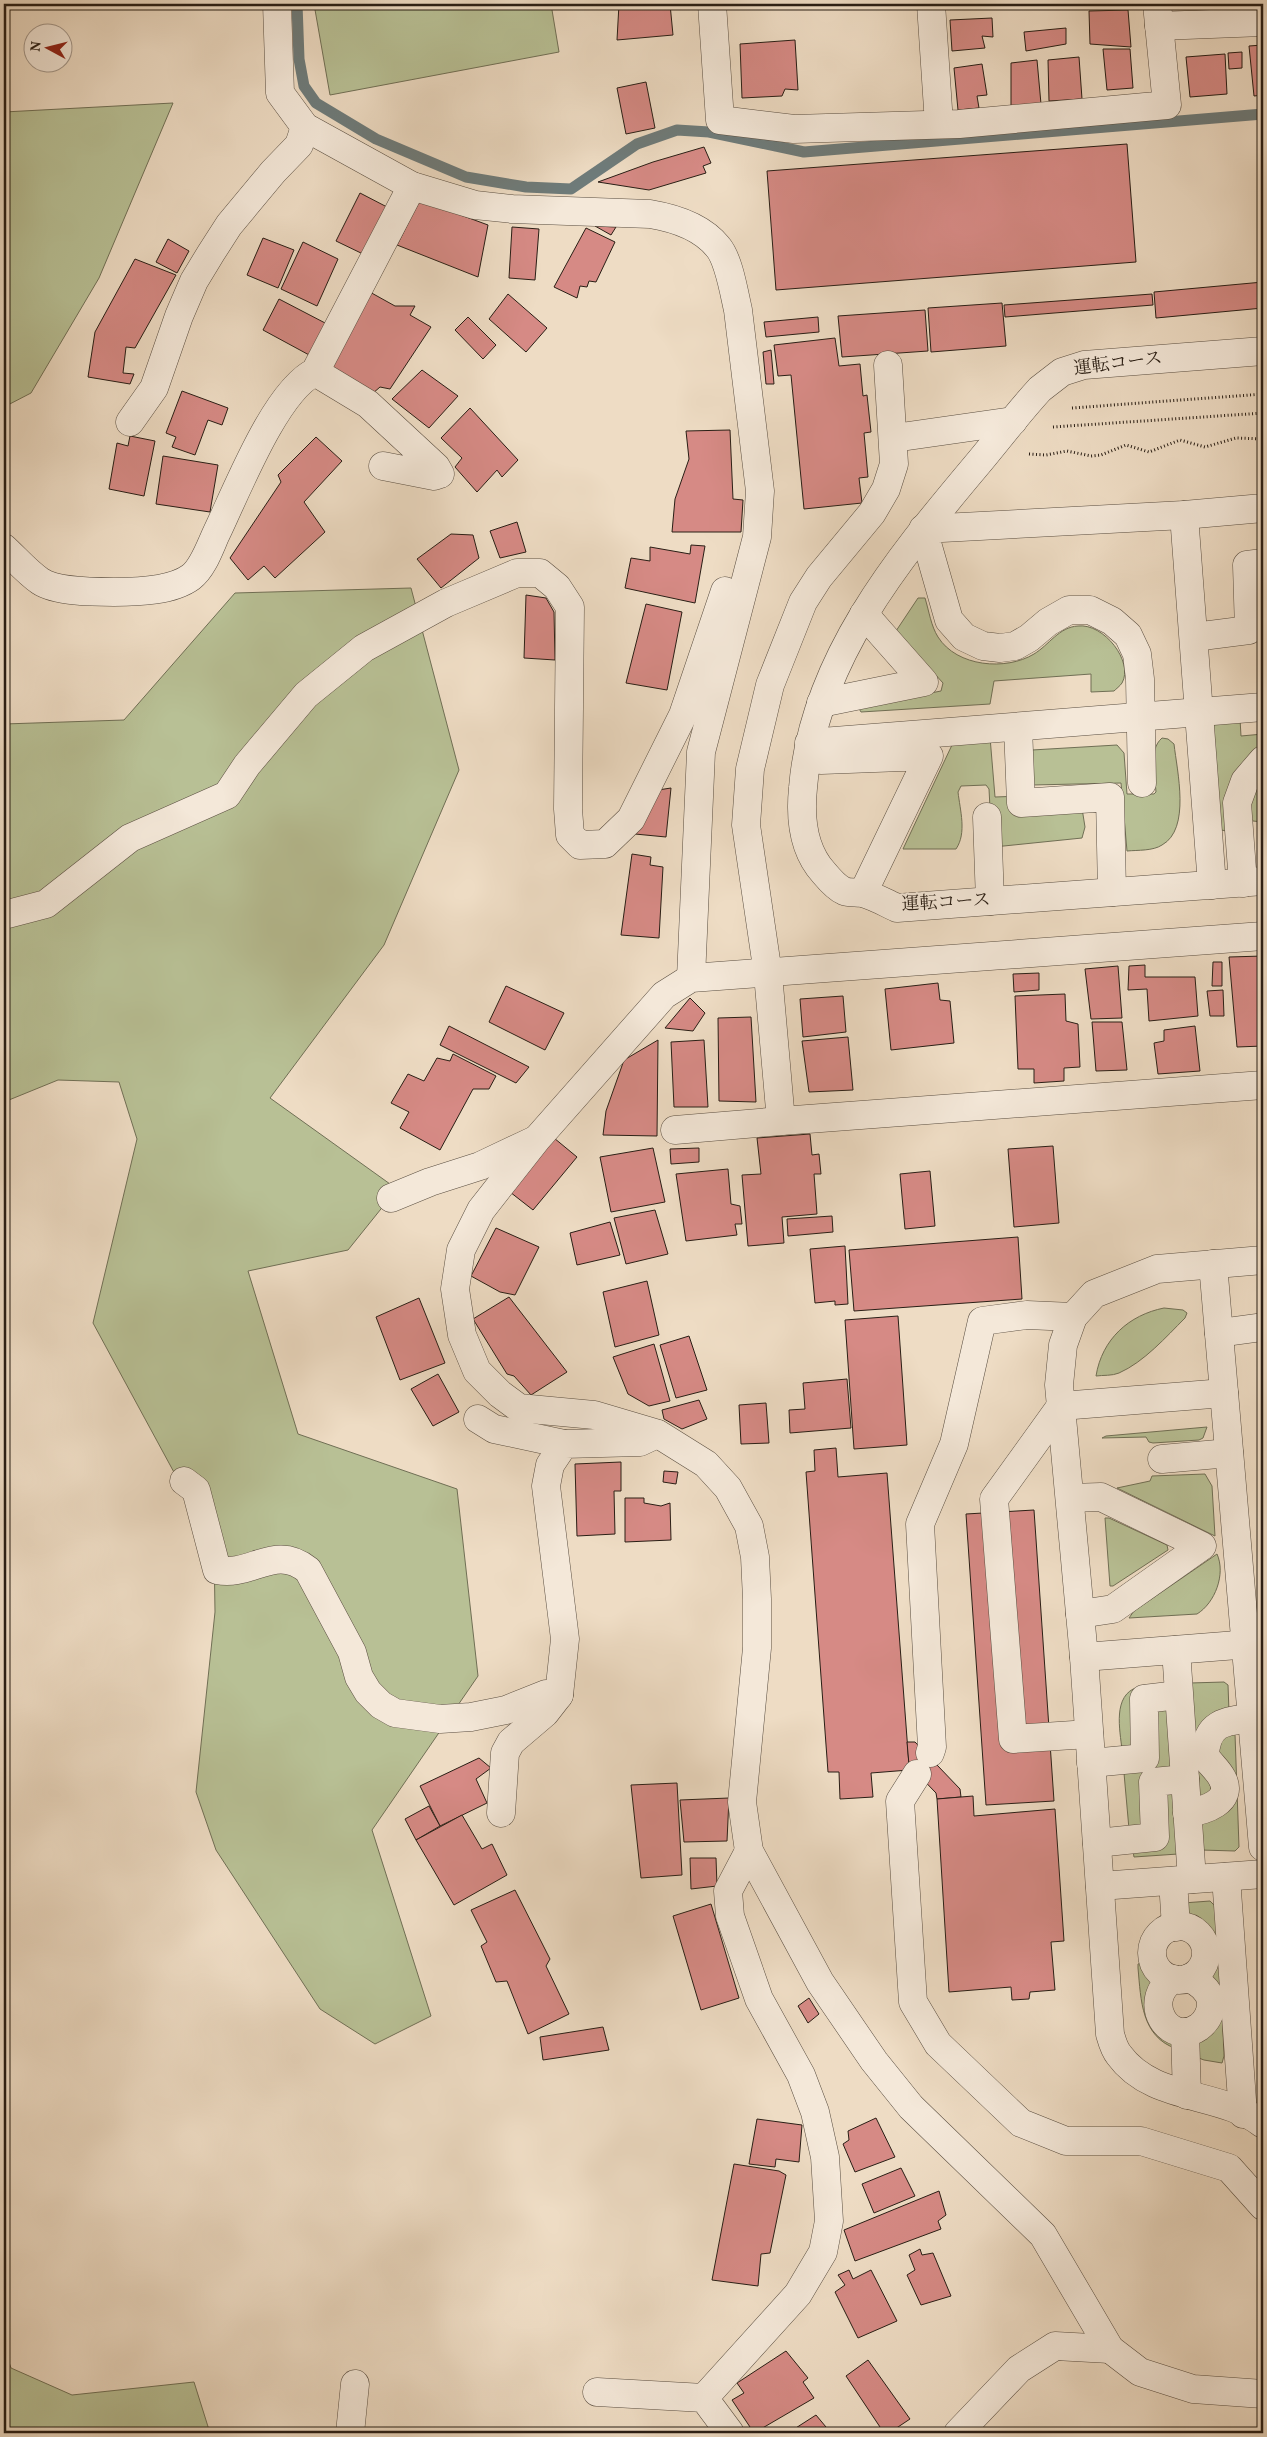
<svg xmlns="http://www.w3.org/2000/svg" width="1267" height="2437" font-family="Vollkorn,'Noto Serif JP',serif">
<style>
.green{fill:#b8c095;stroke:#706f55}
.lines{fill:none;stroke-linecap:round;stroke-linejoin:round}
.stream{stroke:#6e7b7a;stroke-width:11}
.building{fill:#d68a85;stroke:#291e15}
.minor-casing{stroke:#5a4e41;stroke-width:29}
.path{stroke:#291e15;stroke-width:3;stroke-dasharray:1 2.5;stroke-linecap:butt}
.minor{stroke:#f4e8d9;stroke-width:28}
.labels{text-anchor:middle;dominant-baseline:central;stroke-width:4;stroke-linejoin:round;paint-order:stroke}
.street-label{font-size:18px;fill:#291e15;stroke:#f4e8d9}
</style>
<rect width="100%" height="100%" fill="#eedcc4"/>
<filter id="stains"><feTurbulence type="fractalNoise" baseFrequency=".004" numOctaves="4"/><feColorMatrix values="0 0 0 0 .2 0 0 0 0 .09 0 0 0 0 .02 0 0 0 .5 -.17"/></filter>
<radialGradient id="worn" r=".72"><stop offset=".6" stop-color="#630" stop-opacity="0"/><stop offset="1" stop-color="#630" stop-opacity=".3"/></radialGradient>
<g class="green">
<polygon points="314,4 551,4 559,52 330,95"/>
<polygon points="173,103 99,278 31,393 4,407 4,112"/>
<polygon points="411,588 459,770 384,945 270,1098 397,1189 348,1250 248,1271 298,1434 457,1489 478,1676 372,1830 431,2016 375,2044 320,2009 216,1850 196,1792 215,1612 214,1546 93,1323 137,1139 119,1082 58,1080 4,1102 4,724 124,720 235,593"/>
<path d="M918 598H925C929 611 931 626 938 637 957 667 1006 671 1034 654 1049 645 1059 627 1078 626 1104 623 1134 662 1122 683 1120 686 1116 689 1114 691L1091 692V674L994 681 990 704 861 712 858 707 941 691 943 683 896 631Z"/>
<polygon points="1240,719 1241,736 1263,734 1263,753 1226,831 1217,829 1210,724"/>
<path d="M990 737 995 797 1077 794 1080 796 1085 827 1082 838 994 847 992 846 989 789 986 785 961 786 958 792C960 810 967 833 956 849H903L952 745Z"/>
<path d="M1162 738 1168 739 1174 744C1177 771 1191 829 1162 845 1153 851 1138 850 1127 851L1121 783 1032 785V750L1117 745 1124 753 1127 794H1154L1156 792C1155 776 1148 750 1162 738Z"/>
<path d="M1263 777V822L1253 821C1242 805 1254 791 1263 777Z"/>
<path d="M1164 1308 1183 1310 1187 1313 1185 1318C1166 1337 1144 1362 1119 1373 1112 1376 1103 1375 1096 1376 1102 1339 1129 1315 1164 1308Z"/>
<polygon points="1207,1427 1203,1438 1199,1440 1153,1443 1149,1442 1146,1437 1102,1438 1106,1436"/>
<polygon points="1205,1474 1212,1486 1215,1536 1117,1488 1150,1481 1152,1476"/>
<polygon points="1105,1518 1109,1518 1167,1545 1168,1550 1113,1586 1110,1586"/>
<path d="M1217 1554C1226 1574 1215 1603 1197 1614L1129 1618 1134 1611Z"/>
<polygon points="1224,1682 1228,1685 1229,1712 1204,1770 1213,1792 1199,1802 1190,1683"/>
<path d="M1161 1684 1137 1752 1122 1750C1120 1730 1112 1695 1138 1687 1144 1684 1154 1685 1161 1684Z"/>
<polygon points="1161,1708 1169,1711 1172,1771 1143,1830 1129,1829 1124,1773 1151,1711"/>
<polygon points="1235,1734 1239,1847 1235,1851 1201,1850 1199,1823 1202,1821 1219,1758 1217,1737"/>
<polygon points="1172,1789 1178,1854 1134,1857 1133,1851 1159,1794"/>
<path d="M1210 1901 1218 1909 1224 2056 1222 2063 1204 2060 1196 2057 1206 1975C1219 1948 1212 1930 1183 1920V1903Z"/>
<path d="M1144 1962 1158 1980 1167 2036 1177 2049C1141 2037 1141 2000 1138 1968V1964Z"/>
<polygon points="4,2348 11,2368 72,2395 194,2382 210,2433 4,2433"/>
</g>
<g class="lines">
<polyline class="stream" points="297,4 299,59 304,86 316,103 376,139 466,177 526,187 571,189 637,144 677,130 709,132 804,152 1263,114"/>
</g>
<g class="building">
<polygon points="619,4 670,4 673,35 617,40"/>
<polygon points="735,4 779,4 736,9"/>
<polygon points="1128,10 1131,47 1090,44 1089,11"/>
<polygon points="992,18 993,37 982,36 985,48 952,51 950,20"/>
<polygon points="1066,28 1066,44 1026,51 1024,32"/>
<polygon points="795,40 798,90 785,89 782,96 742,98 740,44"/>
<polygon points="1263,45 1263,95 1254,96 1249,46"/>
<polygon points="1103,49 1130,49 1133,88 1107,90"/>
<polygon points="1242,52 1242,68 1229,69 1228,53"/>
<polygon points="1225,54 1227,94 1190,97 1186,57"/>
<polygon points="1079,57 1082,99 1049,101 1048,60"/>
<polygon points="1037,60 1041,104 1011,106 1011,63"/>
<polygon points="982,64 987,95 977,96 979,108 958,110 954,68"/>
<polygon points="646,82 655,128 626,134 617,88"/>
<polygon points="1127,144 1136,262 776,290 767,171"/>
<polygon points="704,147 711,163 703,166 706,173 649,190 598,182 653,162"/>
<polygon points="360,193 387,207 363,254 336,241"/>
<polygon points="420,200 488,225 478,277 397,245"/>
<polygon points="595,226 616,227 611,235"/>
<polygon points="512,227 539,229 535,280 509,278"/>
<polygon points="586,228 615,242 596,282 589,281 587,287 580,286 577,298 554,287"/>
<polygon points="263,238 294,250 278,288 247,275"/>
<polygon points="168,239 189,251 177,273 156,262"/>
<polygon points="303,242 338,259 317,306 281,289"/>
<polygon points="135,259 176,275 135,348 126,347 123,373 134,374 130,384 88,377 95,332"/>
<polygon points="1263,282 1263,308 1156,318 1154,292"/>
<polygon points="368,291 395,306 415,306 410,315 431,327 390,389 380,387 372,394 328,367"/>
<polygon points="508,294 547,328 526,352 489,319"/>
<polygon points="1152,294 1153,305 1005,317 1004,305"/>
<polygon points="279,299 327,324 311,356 263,330"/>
<polygon points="1002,303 1006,346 931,352 928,308"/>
<polygon points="925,310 928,351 842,357 838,316"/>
<polygon points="468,317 496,345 483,359 455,330"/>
<polygon points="818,317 819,332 766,337 764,322"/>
<polygon points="835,338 839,366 860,364 863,396 867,395 871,432 864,433 868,477 859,478 862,503 804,509 791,375 778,376 774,345"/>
<polygon points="771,350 774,384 766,384 763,352"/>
<polygon points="422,370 458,396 429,428 392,399"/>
<polygon points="182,391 228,408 222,425 208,420 195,455 172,447 176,437 166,433"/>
<polygon points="470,408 518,460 502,477 497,470 477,492 455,467 462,458 441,438"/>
<polygon points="730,430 733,499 743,500 741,532 672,532 675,499 689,459 686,431"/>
<polygon points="130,436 155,441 144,496 109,489 117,443 128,446"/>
<polygon points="316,437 342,461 304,502 325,532 275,578 264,566 248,580 230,558 281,482 278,475"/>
<polygon points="163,456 218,465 210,512 156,504"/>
<polygon points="517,522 526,552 500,558 490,531"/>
<polygon points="451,534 473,535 479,558 441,588 417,559"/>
<polygon points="691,545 705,546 695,603 625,588 631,558 650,561 650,547 690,554"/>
<polygon points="526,595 546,598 554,612 555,660 524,658"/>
<polygon points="646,604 682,612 667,690 626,683"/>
<polygon points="671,788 666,837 635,834 658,790"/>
<polygon points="632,854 651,857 650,865 663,867 659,938 621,935"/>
<polygon points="1263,956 1263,1046 1237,1047 1229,957"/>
<polygon points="1213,962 1222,962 1222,986 1212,986"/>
<polygon points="1145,965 1145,977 1195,977 1198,1016 1149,1021 1147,989 1128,990 1129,966"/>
<polygon points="1118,966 1122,1018 1091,1019 1085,969"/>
<polygon points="1039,973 1039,990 1014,992 1013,974"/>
<polygon points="938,983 940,1000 950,1001 954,1043 891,1050 885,989"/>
<polygon points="506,986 564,1013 545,1050 489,1022"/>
<polygon points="1223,990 1224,1016 1210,1016 1207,991"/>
<polygon points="1065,994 1066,1021 1078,1024 1080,1067 1064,1068 1064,1081 1034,1083 1034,1069 1018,1069 1015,996"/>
<polygon points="843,996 846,1032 803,1037 800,999"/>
<polygon points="690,998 705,1013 693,1031 665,1028"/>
<polygon points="751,1017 756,1102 719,1101 718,1018"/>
<polygon points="1092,1022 1122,1022 1127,1070 1096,1071"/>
<polygon points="449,1026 529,1067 516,1083 440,1045"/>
<polygon points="1195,1026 1200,1071 1158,1074 1154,1043 1164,1041 1164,1030"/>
<polygon points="848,1037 853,1090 809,1092 802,1041"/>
<polygon points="658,1040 657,1136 603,1135 606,1111 624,1060"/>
<polygon points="704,1040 708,1107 674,1107 671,1042"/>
<polygon points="453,1054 496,1076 489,1089 473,1089 440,1150 400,1128 409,1112 391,1103 408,1074 424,1081 437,1058 450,1061"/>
<polygon points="810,1134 812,1155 819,1154 821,1174 814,1174 817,1214 782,1217 784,1243 748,1246 742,1175 761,1174 757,1138"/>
<polygon points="554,1138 577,1157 533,1210 510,1192"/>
<polygon points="1053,1146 1059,1223 1014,1227 1008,1149"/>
<polygon points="653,1148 665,1202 611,1212 600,1157"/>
<polygon points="699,1148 699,1162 671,1164 670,1149"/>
<polygon points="728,1169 731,1204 740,1206 742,1224 735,1224 737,1235 686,1241 676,1174"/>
<polygon points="930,1171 935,1226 905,1229 900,1174"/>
<polygon points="655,1210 668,1254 626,1264 614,1218"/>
<polygon points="832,1216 833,1232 788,1236 787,1219"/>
<polygon points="610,1222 620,1255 577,1265 570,1233"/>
<polygon points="496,1228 539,1247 515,1295 500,1292 471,1276"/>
<polygon points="1018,1237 1022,1299 854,1311 849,1250"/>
<polygon points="845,1246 848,1304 835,1305 835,1301 815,1303 810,1249"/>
<polygon points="647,1281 659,1335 615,1347 603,1292"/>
<polygon points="509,1297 567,1372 531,1395 514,1376 507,1374 473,1319"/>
<polygon points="419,1298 445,1363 400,1380 376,1317"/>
<polygon points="898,1316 907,1445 854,1449 845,1320"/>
<polygon points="689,1336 707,1390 676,1398 660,1345"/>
<polygon points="654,1344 670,1401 649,1406 628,1394 613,1357"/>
<polygon points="438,1374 459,1412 433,1426 411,1389"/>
<polygon points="847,1379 851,1428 790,1433 789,1410 805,1409 803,1383"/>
<polygon points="699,1400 707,1419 682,1429 664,1419 662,1410"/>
<polygon points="766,1403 769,1443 741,1444 739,1405"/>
<polygon points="836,1448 838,1477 887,1473 909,1765 909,1770 871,1773 873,1797 840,1799 839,1772 828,1772 806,1472 815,1471 814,1450"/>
<polygon points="621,1462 621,1491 614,1491 615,1534 577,1536 575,1464"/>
<polygon points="664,1471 678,1472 676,1484 663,1482"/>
<polygon points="625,1498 644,1498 644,1503 661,1506 670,1503 671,1540 625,1542"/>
<polygon points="1034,1510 1054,1801 986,1805 966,1514"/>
<polygon points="907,1742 915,1742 960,1789 961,1797 937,1799 936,1793 909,1765"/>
<polygon points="479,1758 491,1768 476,1779 487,1803 440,1826 420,1786"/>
<polygon points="677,1783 682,1875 641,1878 631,1785"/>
<polygon points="973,1796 974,1816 1055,1809 1064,1941 1051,1942 1055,1990 1030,1992 1029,1999 1012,2000 1011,1987 949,1992 937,1799"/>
<polygon points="729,1798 727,1841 684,1842 680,1800"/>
<polygon points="429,1806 440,1826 416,1840 405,1819"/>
<polygon points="462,1815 482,1849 492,1844 507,1875 454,1905 416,1840"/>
<polygon points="690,1858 716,1858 717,1886 691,1889"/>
<polygon points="515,1890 550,1959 546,1966 569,2014 528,2034 507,1981 496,1982 481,1946 487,1942 471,1910"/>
<polygon points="711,1904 739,1998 701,2010 673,1916"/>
<polygon points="809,1998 819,2014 808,2023 798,2006"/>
<polygon points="603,2027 609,2050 543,2060 540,2037"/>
<polygon points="876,2118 895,2157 855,2172 843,2144 849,2140 848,2131"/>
<polygon points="757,2119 802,2125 799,2162 776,2159 775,2167 749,2164"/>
<polygon points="734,2164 779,2171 786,2175 770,2253 761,2254 758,2286 712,2280"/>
<polygon points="901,2168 915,2196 874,2213 862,2184"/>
<polygon points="939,2191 946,2215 938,2221 941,2229 855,2261 844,2230"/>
<polygon points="920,2249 922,2255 933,2253 951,2296 921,2305 907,2275 915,2270 909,2255"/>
<polygon points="849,2270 853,2279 871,2270 897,2321 858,2338 835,2292 845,2285 838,2275"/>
<polygon points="786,2351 808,2378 803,2382 814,2398 754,2433 732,2400 744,2393 737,2383"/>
<polygon points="868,2360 910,2419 889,2433 884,2433 846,2376"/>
<polygon points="816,2415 831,2433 788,2433"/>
</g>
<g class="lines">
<defs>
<g id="minor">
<path d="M277 4 280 93 305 127 412 186 475 205 512 209 650 214C674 218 702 227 718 247 729 260 734 293 738 310L760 491 757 537 701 752 691 978"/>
<polyline points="712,4 720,120 794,129 959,124 1167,105 1157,4"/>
<polyline points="931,4 939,124"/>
<polyline points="1159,26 1263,22"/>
<path d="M1263 351 1084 365 1062 372 1040 389C1017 414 997 441 975 467 897 560 813 662 803 788 800 817 803 850 824 873 829 879 837 888 844 891 849 893 857 892 862 893 874 896 886 903 897 908L1263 881"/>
<polyline points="888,365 894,464 886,489 872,513 819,577 803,602 770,685 750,769 746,825 768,974 781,1121 1263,1085"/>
<polyline points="315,372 368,404 436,467 440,474 434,476 383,466"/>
<polyline points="130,422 154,388 179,316 194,281 211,253 229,225 273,172 299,145 305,127"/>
<polyline points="894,438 1013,421"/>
<polyline points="1184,515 1212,885"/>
<path d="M4 548C15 558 27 572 40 581 56 592 95 592 114 592 138 592 172 591 191 577 203 568 210 547 216 534 236 493 275 391 315 372L412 186"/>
<polyline points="1194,637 1249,630 1247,565 1263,563"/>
<polyline points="821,703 924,682 864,614"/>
<polyline points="1018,727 1021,803 1110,797 1112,892"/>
<polyline points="809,743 1263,707"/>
<polyline points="821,760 929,756 863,893"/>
<polyline points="1142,783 1140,679 1137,654 1128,635 1112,621 1090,610 1069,610 1048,622 1029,638 1015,646 1000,648 983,646 964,637 949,620 923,529 1184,515 1263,508"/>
<polyline points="987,817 990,901"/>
<polyline points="1243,883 1237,803 1245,781 1263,760"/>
<polyline points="4,915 46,904 130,838 227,795 247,765 306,695 364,648 446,603 517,573 540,573 557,587 570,607 568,809 570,835 580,845 605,844 631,819 683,715 725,591"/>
<polyline points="1263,936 691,978 664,995 536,1140 481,1210 461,1250 455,1289 462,1335 477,1371 500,1394 519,1408 594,1415 658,1434 706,1464 728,1488 749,1526 755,1557 757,1599 757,1648 742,1802 749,1851 820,1982 874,2061 911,2107 1043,2235 1110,2349 1140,2372 1193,2389 1263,2394"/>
<polyline points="675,1130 781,1121"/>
<polyline points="391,1198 430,1182 480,1166 533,1141"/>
<path d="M1263 1260 1157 1269 1094 1294 1073 1317 1063 1345 1059 1385 1084 1657 1110 2034C1112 2041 1114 2049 1119 2055 1153 2102 1221 2091 1263 2124"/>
<polyline points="1213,1264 1263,1847"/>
<polyline points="1219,1333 1263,1327"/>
<polyline points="478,1419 494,1429 564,1444"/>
<polyline points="1162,1459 1229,1453"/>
<path d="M184 1481 196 1490 217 1570C252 1577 275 1543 308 1570L352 1652 359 1677 368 1692 381 1705 395 1713 440 1719 471 1717 506 1710 546 1694 559 1695"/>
<polyline points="1070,1498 1101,1497 1202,1546 1113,1609 1080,1614"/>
<polyline points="1176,1650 1192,1879"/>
<polyline points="1084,1657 1263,1643"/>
<polyline points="1089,1734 1013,1739 994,1499 1061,1406 1224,1393"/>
<polyline points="930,1753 932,1747 920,1524 954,1444 982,1321 1027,1315 1073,1317"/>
<polyline points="1091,1763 1145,1758 1144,1699 1178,1695"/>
<polyline points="917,1774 900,1801 913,2002 938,2044 1021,2123 1066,2141 1141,2141 1229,2168 1263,2206"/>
<polyline points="501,1813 505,1753 511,1742 545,1713 559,1695 565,1639 546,1486 550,1465 564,1444 640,1442 657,1434"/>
<path d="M1187 1813C1203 1811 1235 1802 1222 1778 1218 1770 1210 1764 1205 1756 1206 1723 1224 1721 1252 1718"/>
<polyline points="1097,1843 1155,1837 1153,1782 1185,1779"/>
<polyline points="1226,1877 1243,2114"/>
<polyline points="1173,1881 1176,1927"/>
<polyline points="1100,1886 1263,1874"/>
<circle cx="1179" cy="1953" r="27"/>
<path d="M1173 1979C1140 2001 1169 2048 1199 2027 1207 2021 1211 2013 1211 2003 1210 1990 1200 1983 1189 1978"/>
<polyline points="1185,2032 1187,2095"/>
<polyline points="597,2392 704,2398 730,2433"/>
<polyline points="704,2398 798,2294 823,2252 829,2221 825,2157 815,2112 801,2075 759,1999 730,1916 728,1891 749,1851"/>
<polyline points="350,2433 355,2384"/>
<polyline points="958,2433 1019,2369 1055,2346 1110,2349"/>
</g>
</defs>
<use href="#minor" class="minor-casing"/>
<g class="path">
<polyline points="1072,408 1263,394"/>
<polyline points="1053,427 1263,413"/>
<polyline points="1029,454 1046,455 1067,451 1091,456 1101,455 1126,445 1149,452 1180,440 1205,447 1236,438 1263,439"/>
</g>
<use href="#minor" class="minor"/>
</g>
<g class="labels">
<g class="street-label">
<text transform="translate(1118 364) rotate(-7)">運転コース</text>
<text transform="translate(946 903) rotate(-3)">運転コース</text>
</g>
</g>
<rect width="1267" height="2437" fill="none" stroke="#eedcc4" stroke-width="20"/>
<rect x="5" y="5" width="1257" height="2427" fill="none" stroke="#291e15" stroke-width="2.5"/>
<rect x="10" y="10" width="1247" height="2417" fill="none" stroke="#291e15"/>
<g transform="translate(48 48) rotate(277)"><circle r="24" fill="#f4e8d9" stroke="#a3978b"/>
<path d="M0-4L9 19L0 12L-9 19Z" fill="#8f2418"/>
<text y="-8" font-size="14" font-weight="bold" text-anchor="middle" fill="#291e15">N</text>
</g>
<rect width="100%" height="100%" filter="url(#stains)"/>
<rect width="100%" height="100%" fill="url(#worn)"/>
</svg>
